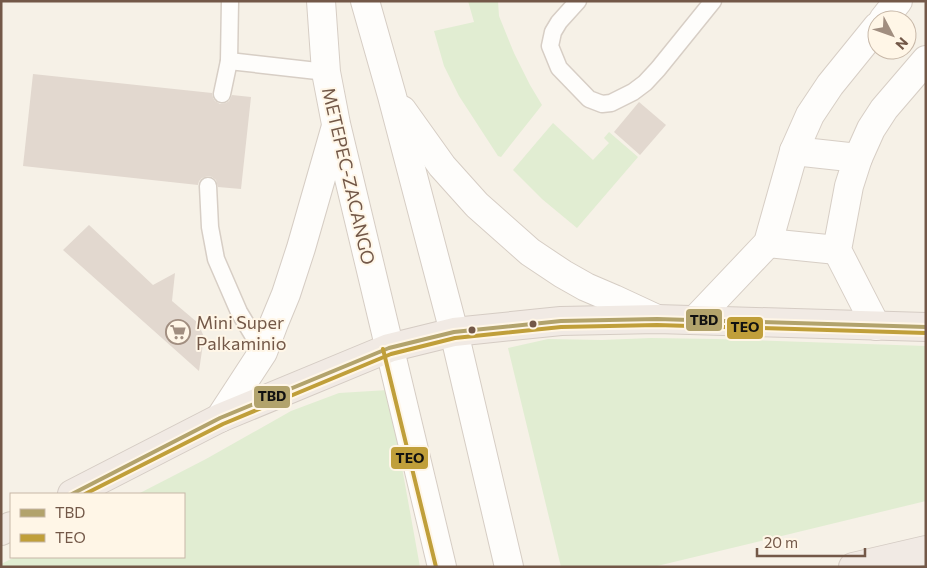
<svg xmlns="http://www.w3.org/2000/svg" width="927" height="568" font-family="Commissioner,sans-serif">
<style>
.green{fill:#e1edd2}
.building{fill:#e2d8cf}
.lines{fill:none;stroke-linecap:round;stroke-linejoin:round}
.service-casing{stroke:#d7cec5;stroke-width:19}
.minor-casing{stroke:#d7cec5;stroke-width:30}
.secondary-casing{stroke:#d6cdc4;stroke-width:30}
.trunk-casing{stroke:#d5ccc4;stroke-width:30}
.service{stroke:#fefdfb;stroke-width:16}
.minor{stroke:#fefdfb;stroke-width:28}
.secondary{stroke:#fefdfb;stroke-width:28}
.trunk{stroke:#f1eae4;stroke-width:28}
.bus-1-casing{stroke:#fff6e7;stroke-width:8}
.bus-2-casing{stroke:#fff6e7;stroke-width:8}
.bus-1{stroke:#b2a36c;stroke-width:4}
.bus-2{stroke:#c09f3a;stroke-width:4}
.bus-dot{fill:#735848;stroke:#fff6e7;stroke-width:2}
.labels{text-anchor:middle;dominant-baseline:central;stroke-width:4;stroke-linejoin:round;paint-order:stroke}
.street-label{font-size:18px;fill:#735848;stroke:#fff6e7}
.poi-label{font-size:18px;fill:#735848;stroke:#fff6e7;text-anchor:start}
.line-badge{stroke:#fff6e7;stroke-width:2}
.pale-badge-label{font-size:14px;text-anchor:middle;font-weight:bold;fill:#111}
</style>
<rect width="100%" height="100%" fill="#f6f1e7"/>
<g class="green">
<polygon points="468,1 498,1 499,16 514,53 530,85 542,105 501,157 498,156 459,96 444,66 434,31 474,22"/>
<polygon points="553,123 593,160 609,143 604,138 609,132 638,157 577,228 542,199 513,170"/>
<polygon points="651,338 716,339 926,346 926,501 653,567 561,567 508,348 548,339 602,340"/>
<polygon points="388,390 420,567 1,567 1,564 15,557 184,557 184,494 138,494 206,459 291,411 339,393"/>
</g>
<g class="building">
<polygon points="33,74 212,93 213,98 215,101 220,104 226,103 229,101 232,95 251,97 241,189 218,187 216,180 212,177 208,176 202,178 199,181 198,185 23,166"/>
<polygon points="639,102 666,125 640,155 614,132"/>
<polygon points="89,225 153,285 175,273 172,301 198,323 204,337 199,371 63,250"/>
</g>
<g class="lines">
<defs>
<g id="service">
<polyline points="578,1 559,22 553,32 550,46 559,68 589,99 602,104 611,103 633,92 645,83 658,69 713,1"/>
<polyline points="229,61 326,72"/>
<polyline points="222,94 229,61 230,1"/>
<polyline points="208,186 210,227 216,259 239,312 263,352"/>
</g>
<g id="minor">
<polyline points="883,20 898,1"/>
<polyline points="794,151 858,158"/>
<polyline points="768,243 837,250"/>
<polyline points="695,320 768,243 794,151 810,115 830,85 877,27"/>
<polyline points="876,326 837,250 849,186 858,158 871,129 884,109 926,60"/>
</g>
<g id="secondary">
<polyline points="321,1 326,72 336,124 442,567"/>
<polyline points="365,1 392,96 454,332 509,567"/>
<polyline points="402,110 442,166 477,205 530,252 563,274 586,287 614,299 657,319"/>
<polyline points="220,418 263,352 274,323 286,294 301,248 336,126"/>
</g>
<g id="trunk">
<polyline points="72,494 220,418 389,348 454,332 561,321 657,319 926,327"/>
<polyline points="1,531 11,526"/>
<polyline points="853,567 926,550"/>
</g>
</defs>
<use href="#service" class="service-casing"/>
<use href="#minor" class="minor-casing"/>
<use href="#secondary" class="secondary-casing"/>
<use href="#trunk" class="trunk-casing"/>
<use href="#service" class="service"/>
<use href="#minor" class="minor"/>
<use href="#secondary" class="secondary"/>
<use href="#trunk" class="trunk"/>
<defs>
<polyline id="bus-1" points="72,494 220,418 389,348 454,332 561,321 657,319 926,327"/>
<g id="bus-2">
<polyline points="383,349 436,567"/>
<polyline points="85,494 223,424 391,354 455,338 561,327 657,325 926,333"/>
</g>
</defs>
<use href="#bus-1" class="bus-1-casing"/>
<use href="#bus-2" class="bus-2-casing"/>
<use href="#bus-1" class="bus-1"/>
<use href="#bus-2" class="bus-2"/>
</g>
<defs>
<symbol id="supermarket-ring" viewBox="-11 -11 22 22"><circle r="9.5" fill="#fff6e7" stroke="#a18e80" stroke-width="1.5"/><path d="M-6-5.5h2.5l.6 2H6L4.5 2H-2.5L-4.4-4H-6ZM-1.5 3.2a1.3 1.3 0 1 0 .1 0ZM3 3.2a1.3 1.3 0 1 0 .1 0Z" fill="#a18e80"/></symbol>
</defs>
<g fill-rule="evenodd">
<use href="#supermarket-ring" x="164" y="318" width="28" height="28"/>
</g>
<g class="bus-dot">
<circle cx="533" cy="324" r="4.5"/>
<circle cx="472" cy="330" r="4.5"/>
</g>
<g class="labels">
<g class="street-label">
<text transform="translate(349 176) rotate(77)">METEPEC-ZACANGO</text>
</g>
<g class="poi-label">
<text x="196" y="322">Mini Super<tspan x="196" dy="21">Palkaminio</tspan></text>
</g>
</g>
<g class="line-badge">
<rect x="685" y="308" width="38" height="24" rx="5" fill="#b2a36c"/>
<rect x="726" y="316" width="38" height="24" rx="5" fill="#c09f3a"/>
<rect x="253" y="385" width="38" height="24" rx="5" fill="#b2a36c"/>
<rect x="390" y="446" width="39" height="24" rx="5" fill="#c09f3a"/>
</g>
<g class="pale-badge-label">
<text x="704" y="325">TBD</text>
<text x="745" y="332">TEO</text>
<text x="272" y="401">TBD</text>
<text x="410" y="463">TEO</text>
</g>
<rect width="927" height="568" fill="none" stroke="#735848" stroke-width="5"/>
<rect x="10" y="493" width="175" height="65" fill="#fff6e7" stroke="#c7b7a7"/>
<rect x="20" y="509" width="25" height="8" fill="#b2a36c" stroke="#c7b7a7"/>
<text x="55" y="518" font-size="15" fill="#735848">TBD</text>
<rect x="20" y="534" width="25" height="8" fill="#c09f3a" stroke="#c7b7a7"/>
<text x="55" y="543" font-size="15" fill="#735848">TEO</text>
<g transform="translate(892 35) rotate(131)"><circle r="24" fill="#fff6e7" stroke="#c7b7a7"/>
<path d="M0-4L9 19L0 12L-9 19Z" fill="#a18e80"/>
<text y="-8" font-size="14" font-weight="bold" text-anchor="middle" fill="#735848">N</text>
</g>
<path d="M757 548v8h108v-8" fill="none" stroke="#735848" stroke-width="2.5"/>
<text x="764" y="548" font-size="15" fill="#735848" stroke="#fff6e7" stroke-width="4" paint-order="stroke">20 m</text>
</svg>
